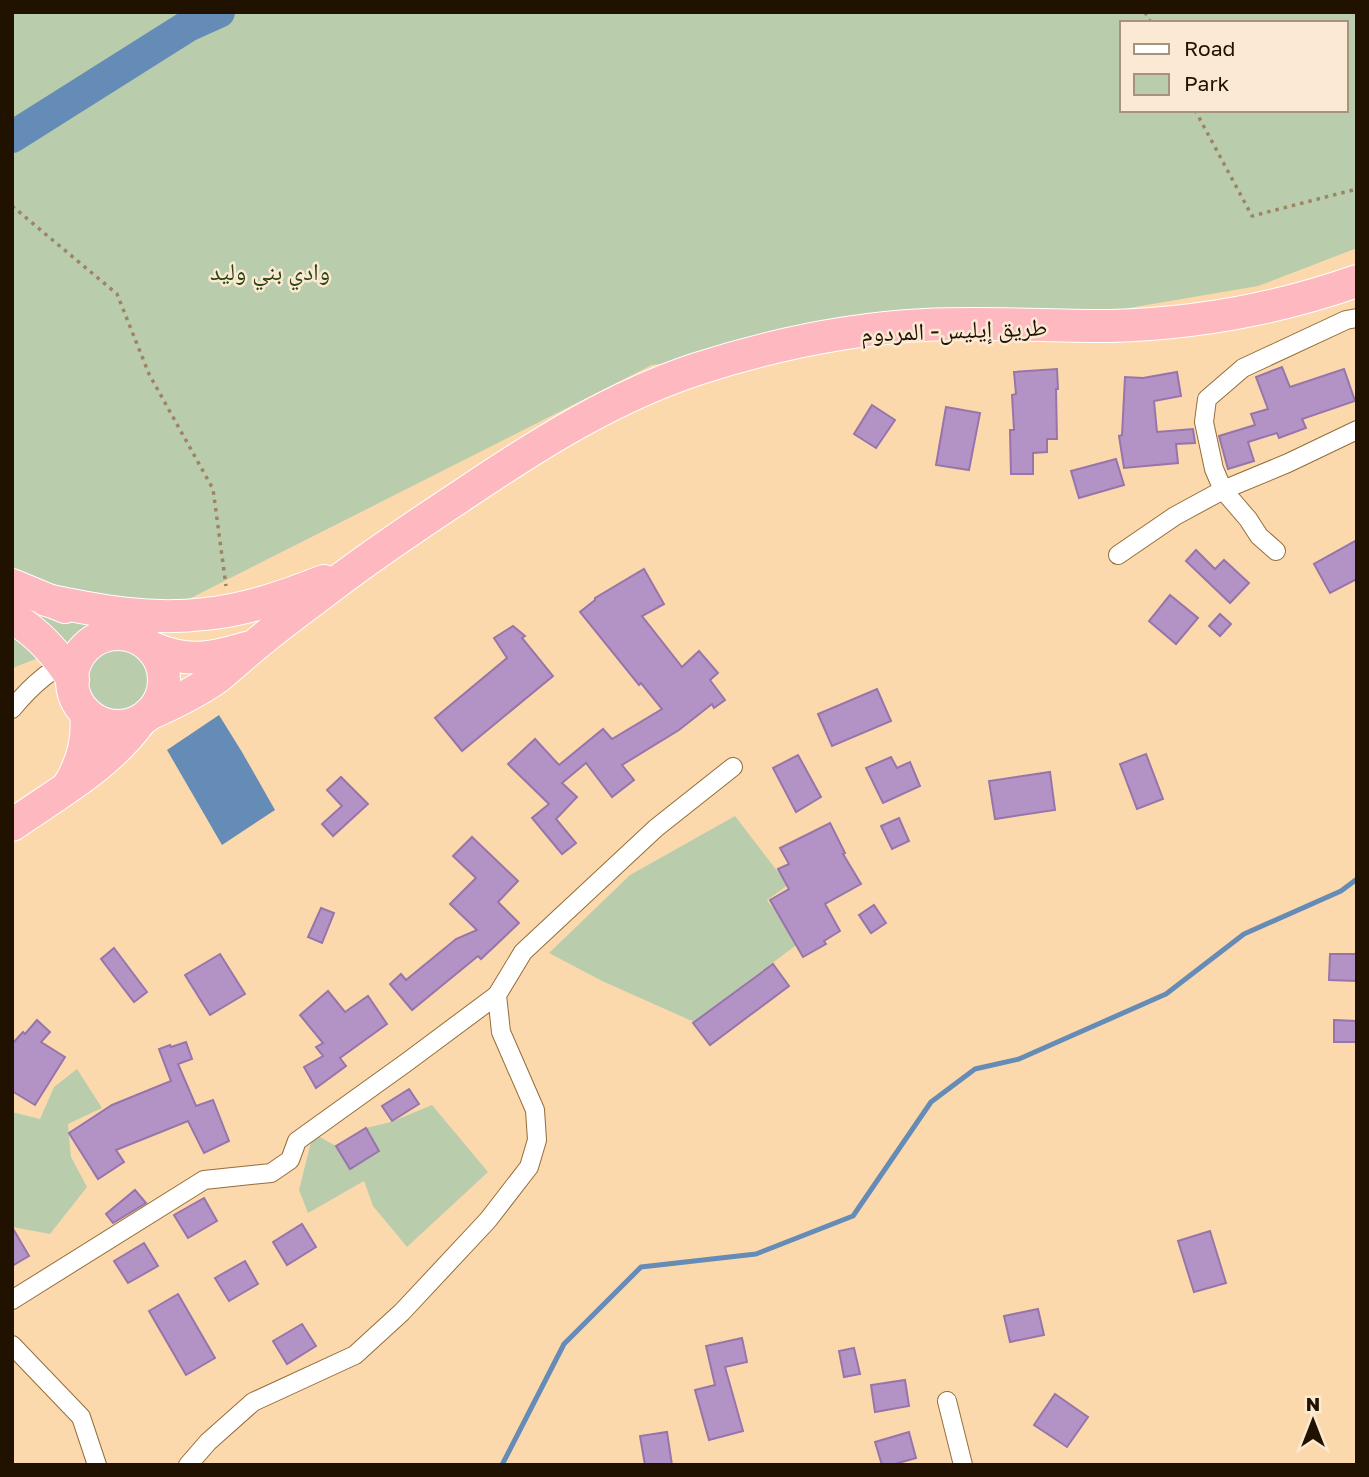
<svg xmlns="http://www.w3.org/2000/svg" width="1369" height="1477" font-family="'Golos Text','Noto Naskh Arabic',sans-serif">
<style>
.green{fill:#b9cdad;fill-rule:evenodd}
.water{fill:#658bb7}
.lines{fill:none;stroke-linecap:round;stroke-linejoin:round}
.stream{stroke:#658bb7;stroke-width:5}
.river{stroke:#658bb7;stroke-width:32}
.building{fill:#b393c5;stroke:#9775aa;stroke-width:2}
.street-casing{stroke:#946d37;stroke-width:20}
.highway-casing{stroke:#fff;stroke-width:34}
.path{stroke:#9e8463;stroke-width:3.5;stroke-dasharray:3.5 5;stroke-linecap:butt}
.street{stroke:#fff;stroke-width:18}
.highway{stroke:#fdb9bf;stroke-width:32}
.labels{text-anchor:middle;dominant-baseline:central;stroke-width:5;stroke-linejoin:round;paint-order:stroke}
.park-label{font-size:24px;fill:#28450e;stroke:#fbe9d4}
.street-label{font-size:24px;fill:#211200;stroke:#fbe9d4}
</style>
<rect width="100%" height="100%" fill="#fcd9ad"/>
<g class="green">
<path d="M12 12H1357V248L1258 286 1065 319 652 365 183 602 15 667 12 671ZM1122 23H1346V110H1122Z"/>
<circle cx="117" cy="679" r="31"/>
<polygon points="735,816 788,885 767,900 799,943 694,1022 602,981 549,953 630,875"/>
<polygon points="77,1069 102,1108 68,1124 71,1157 87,1187 50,1234 12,1227 12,1112 40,1119 54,1087"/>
<polygon points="432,1105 488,1172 407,1247 373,1206 364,1181 308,1213 299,1190 311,1142 318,1136 336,1146 350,1168 379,1151 366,1128 391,1122"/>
</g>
<polygon class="water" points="219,715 242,752 275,810 222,845 167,750"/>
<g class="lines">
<polyline class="stream" points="502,1465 564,1344 641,1267 756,1254 853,1216 931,1102 975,1069 1019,1059 1166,994 1244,934 1341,891 1357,879"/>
<polyline class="river" points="12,137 188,26 219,12"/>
</g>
<g class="building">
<polygon points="1282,367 1290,387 1344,369 1355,401 1302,419 1306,428 1279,438 1277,433 1248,442 1254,461 1228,469 1219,436 1255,425 1251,414 1268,409 1256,377"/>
<polygon points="1057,369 1058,389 1056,389 1057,439 1047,439 1047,452 1033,453 1033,474 1011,474 1010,430 1014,430 1012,395 1016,394 1014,372"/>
<polygon points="1177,372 1181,396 1154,401 1157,432 1193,429 1195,443 1176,444 1178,463 1124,468 1119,436 1122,435 1125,377 1143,378"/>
<polygon points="872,405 895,420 876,448 854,434"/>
<polygon points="946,407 980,413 969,470 936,465"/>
<polygon points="1116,459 1124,485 1079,498 1071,471"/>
<polygon points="1357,540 1357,579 1330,593 1314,564"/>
<polygon points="1196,550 1215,569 1224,560 1249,583 1230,603 1186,561"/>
<polygon points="644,569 664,604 642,616 682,667 699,651 718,673 710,680 725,700 714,708 712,704 679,730 622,765 634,780 612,797 586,763 562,783 577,797 556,819 576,843 562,854 532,818 549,804 508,764 535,739 559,765 603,729 612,739 662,709 641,683 639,685 580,612 595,600 595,598"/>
<polygon points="1170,595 1198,618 1176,644 1149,621"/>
<polygon points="1220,614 1231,624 1220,636 1209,626"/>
<polygon points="513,626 525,636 522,638 553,676 462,751 435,718 507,658 494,638"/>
<polygon points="877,689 891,721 832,746 818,714"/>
<polygon points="1146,754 1163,799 1137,809 1120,764"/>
<polygon points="798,755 821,797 796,812 773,768"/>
<polygon points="891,757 897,768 910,762 920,786 883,803 866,768"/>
<polygon points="1050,772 1055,810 995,819 989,781"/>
<polygon points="341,777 368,804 333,836 322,824 342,806 327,790"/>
<polygon points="899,818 909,841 892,849 881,826"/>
<polygon points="830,823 845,853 843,854 861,884 825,904 840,931 824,941 826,944 803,957 770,900 789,889 778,869 789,864 780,848"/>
<polygon points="472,837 518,881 498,902 519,923 481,959 478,956 412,1010 390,984 401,974 406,980 456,939 477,930 450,904 476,878 453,856"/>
<polygon points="874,905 886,923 871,933 859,915"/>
<polygon points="321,908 334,913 322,943 308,937"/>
<polygon points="114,948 147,992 134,1002 101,959"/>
<polygon points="220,954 245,994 210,1015 185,975"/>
<polygon points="1330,954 1357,954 1357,981 1329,980"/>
<polygon points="773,964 789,986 710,1045 693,1023"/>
<polygon points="328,991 345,1012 368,996 387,1024 340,1058 346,1066 316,1088 304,1067 323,1056 316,1047 323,1043 300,1015"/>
<polygon points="37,1020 50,1032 41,1042 65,1057 35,1105 12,1091 12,1044 23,1032 25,1034"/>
<polygon points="1334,1020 1357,1021 1357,1042 1334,1042"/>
<polygon points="186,1042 192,1059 178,1064 196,1106 213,1100 229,1141 204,1153 188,1121 116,1150 124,1162 98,1179 69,1133 112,1105 171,1081 159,1049 170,1045 171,1047"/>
<polygon points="409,1089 419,1104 392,1121 382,1106"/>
<polygon points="366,1128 379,1151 350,1169 336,1146"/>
<polygon points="135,1190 146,1203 113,1223 106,1214"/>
<polygon points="204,1198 217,1221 188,1238 174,1215"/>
<polygon points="302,1224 316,1247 287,1265 273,1242"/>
<polygon points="12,1227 29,1256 12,1266"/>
<polygon points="1210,1231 1226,1283 1194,1292 1178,1241"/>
<polygon points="144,1243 158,1266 128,1283 114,1261"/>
<polygon points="245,1261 258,1284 229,1301 215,1278"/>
<polygon points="178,1294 215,1358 186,1375 149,1311"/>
<polygon points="1038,1309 1044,1335 1010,1342 1004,1316"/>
<polygon points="302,1324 316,1346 287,1364 273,1341"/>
<polygon points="742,1338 747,1362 725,1367 743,1431 709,1440 695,1390 715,1385 706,1346"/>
<polygon points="854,1348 860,1374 844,1377 839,1351"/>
<polygon points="905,1380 909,1406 875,1412 871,1385"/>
<polygon points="1055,1394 1088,1417 1067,1447 1034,1425"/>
<polygon points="667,1432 672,1465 645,1465 640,1436"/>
<polygon points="909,1432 916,1458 891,1465 882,1465 875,1442"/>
</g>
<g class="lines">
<defs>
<g id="street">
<polyline points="1276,551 1259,536 1248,519 1223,490 1214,469 1204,422 1207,399 1243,368 1346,320 1357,318"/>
<polyline points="1118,555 1175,516 1223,490 1288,463 1357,430"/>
<path d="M12 709C30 687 51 667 78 657"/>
<polyline points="12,1300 204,1180 271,1173 290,1160 297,1141 407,1062 497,995"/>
<polyline points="12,1345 81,1417 97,1465"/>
<polyline points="947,1401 963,1465"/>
<polyline points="188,1465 208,1442 253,1402 355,1355 402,1312 488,1220 529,1167 537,1140 535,1110 501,1032 497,995 523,952 656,828 733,767"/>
</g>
<g id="highway">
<polyline points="12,585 65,607"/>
<path d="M46 600C98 611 152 621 205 614 246 610 286 596 324 581"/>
<path d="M12 617C38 633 57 653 73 680"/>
<circle cx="118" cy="680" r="46"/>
<path d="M152 648C188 663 210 659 246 648"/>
<path d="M149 714C174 703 197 692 219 676 231 666 242 656 254 646 280 624 307 605 333 585 375 553 420 523 464 494 537 445 612 397 697 369 771 345 847 329 924 325 986 322 1048 326 1110 326 1194 324 1277 309 1357 281"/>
<path d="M69 785C83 762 89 739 86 713"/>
<path d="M12 825C58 793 108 766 141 720"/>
</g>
</defs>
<use href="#street" class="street-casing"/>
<use href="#highway" class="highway-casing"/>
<g class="path">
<polyline points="1145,12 1151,23"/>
<polyline points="1195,110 1252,216 1357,189"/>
<polyline points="12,206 117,294 149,374 213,489 226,586"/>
</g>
<use href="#street" class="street"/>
<use href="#highway" class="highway"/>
</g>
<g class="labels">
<g class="park-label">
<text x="270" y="270">وادي بني وليد</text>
</g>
<g class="street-label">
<text transform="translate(954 329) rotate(-2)">طريق إيليس- المردوم</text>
</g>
</g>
<rect width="1369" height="1477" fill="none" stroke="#211200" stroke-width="28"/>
<rect x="1120" y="21" width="228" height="91" fill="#fbe9d4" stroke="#a4937f" stroke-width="2"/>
<rect x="1134" y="44" width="35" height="10" fill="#ffffff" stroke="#a4937f" stroke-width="2"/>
<text x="1184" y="56" font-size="21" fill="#211200">Road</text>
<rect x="1134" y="74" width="35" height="21" fill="#b9cdad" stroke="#a4937f" stroke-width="2"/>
<text x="1184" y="91" font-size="21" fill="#211200">Park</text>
<g transform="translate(1313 1421)" stroke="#fbe9d4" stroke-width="5" paint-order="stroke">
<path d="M0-5L12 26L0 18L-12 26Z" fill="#211200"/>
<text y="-10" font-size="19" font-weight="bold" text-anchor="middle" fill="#211200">N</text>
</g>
</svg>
